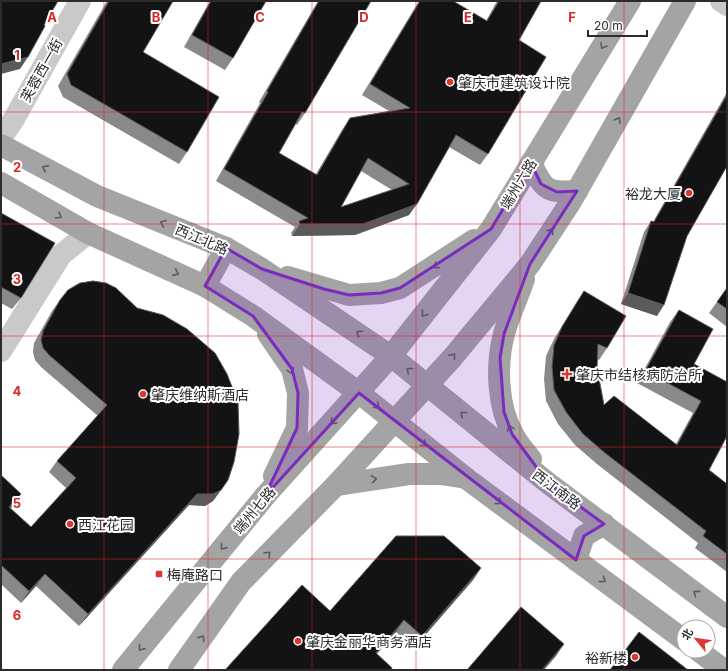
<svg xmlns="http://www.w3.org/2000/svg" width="728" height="671" font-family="Inter,'Noto Sans SC',sans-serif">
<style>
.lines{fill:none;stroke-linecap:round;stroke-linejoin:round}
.minor{stroke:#c9c9c9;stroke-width:22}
.major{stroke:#a4a4a4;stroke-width:22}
.wall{fill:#898989;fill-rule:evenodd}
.shaded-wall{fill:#5a5a5a}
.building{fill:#131313;stroke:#5a5a5a;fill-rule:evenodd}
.oneway{stroke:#5c5c5c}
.marked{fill:#7b2cbf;fill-opacity:0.2;stroke:#7b2cbf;stroke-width:3;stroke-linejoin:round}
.grid{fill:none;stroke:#d62828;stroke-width:1;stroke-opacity:0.55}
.poi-dot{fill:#de3533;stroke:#fff;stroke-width:1.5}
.labels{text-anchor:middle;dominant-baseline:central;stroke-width:4;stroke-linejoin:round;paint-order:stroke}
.street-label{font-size:14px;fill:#2c2c2c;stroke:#fff}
.poi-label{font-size:14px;fill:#2c2c2c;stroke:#fff;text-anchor:start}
.grid-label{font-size:13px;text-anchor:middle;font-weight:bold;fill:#d62828;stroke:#fff;stroke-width:4;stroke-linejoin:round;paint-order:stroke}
</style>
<rect width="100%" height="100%" fill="#fff"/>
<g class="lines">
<g class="minor">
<polyline points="721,1 727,5"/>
<polyline points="1,138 14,119 80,1"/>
<polyline points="1,351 61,255 88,233"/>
</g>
<g class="major">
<polyline points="1,145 97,196 226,248 262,269 391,356 548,483 727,617"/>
<path d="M531 163C544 190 546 193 577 191"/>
<polyline points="1,183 88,233 205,286 253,316 359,393 467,479 684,640"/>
<polyline points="288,277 349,295 381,293 400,288 474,240"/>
<path d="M524 279C518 297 509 316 504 334 496 364 497 406 513 434 517 443 525 451 531 459"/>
<polyline points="205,286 226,248"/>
<polyline points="268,334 292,369 298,393 297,428 274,476"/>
<polyline points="336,485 409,474 440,474 466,478"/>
<polyline points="576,560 584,536 604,524"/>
<polyline points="699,651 724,670"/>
<polyline points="123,670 265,496 391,356 491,229 630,1"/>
<polyline points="179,670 241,582 336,485 452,358 530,264 570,203 685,1"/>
</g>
</g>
<g class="wall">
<polygon points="107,1 173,1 143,52 187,152 179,164 63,97 58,86"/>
<polygon points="210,1 266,1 233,58 225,70 184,47"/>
<path d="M318 1H371L305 113 297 125 296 124 279 153 316 174 342 130 350 118 389 111 362 95 419 1H453L486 21 497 1H541L519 40 488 154 480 165 449 147 409 215 355 235 292 236 291 233 295 227 216 181 260 103 259 102ZM361 171 392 190 341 207Z"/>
<polygon points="727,92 727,166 687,236 657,316 621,304 644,232 651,221 653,222"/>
<polygon points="1,213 21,298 12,309 1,303"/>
<polygon points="727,288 727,327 709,313"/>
<polygon points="584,291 607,348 599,360 597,359 597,368 604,405 676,444 693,413 637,383 670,322 679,310 694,364 727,382 709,470 727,484 727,572 695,548 698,543 597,464 575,445 558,424 546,401 544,379 546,356 554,339 576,303"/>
<polygon points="60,300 228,480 213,501 205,506 189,505 79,626 36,586 21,603 1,584 1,475 21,494 10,508 31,527 66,488 49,472 57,461 98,416 41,367 35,360 33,352 34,343 52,311"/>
<polygon points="481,568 473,580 414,648 396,632 377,654 392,668 391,670 225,670 330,611"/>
</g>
<g class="shaded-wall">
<polygon points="28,57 20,69 1,74 1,64"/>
<polygon points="417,204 409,215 355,235 292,236 300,224"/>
<polygon points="628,293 664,305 657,316 621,304"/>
<polygon points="221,490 213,501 205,506 189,505 79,626 88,614 197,494"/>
<polygon points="21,494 13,506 1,518 9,507"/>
<polygon points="481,568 473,580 414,648 422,636"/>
<polygon points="45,574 36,586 21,603 29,591"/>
<polygon points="404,620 396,632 367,664 376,653"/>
<polygon points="564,644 556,656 544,670 542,670"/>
</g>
<g class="building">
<polygon points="1,1 58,1 44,25 45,26 28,57 1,64"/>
<polygon points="109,1 173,1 143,52 219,97 187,152 71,85 67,74"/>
<polygon points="211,1 266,1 233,58 192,35"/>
<path d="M319 1H371L305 113 302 112 279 153 317 175 350 118 410 108 370 84 420 1H453L487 21 499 1H541L519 40 546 57 488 154 456 135 417 204 363 224H300L299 221 308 218 224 169 268 92 267 91ZM368 158 409 184 341 207Z"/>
<polygon points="727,95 727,166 687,236 664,305 628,293 651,221 654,222"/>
<polygon points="1,213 55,243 21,298 1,287"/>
<polygon points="93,281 106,283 116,288 137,308 163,315 187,329 215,353 227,374 238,402 239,434 234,462 228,480 221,490 213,494 197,494 88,614 45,574 29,591 1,565 1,475 21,494 9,507 31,527 76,478 57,461 107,405 49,355 43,348 41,340 43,331 60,300 68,290 80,283"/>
<polygon points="727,288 727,309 717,302"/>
<polygon points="584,291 626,316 607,348 598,344 597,368 604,405 614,396 677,445 701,401 645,371 679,310 713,329 694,364 727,382 727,436 709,470 727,484 727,554 703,536 706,531 605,453 583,434 566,412 554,390 552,367 554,345 562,327"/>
<polygon points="396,536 444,536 481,568 422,636 404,620 376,653 392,668 391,670 225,670 302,585 330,611"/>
<polygon points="521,607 564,644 542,670 467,670"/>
<polygon points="639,632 688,670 610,670"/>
</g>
<defs><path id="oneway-chevron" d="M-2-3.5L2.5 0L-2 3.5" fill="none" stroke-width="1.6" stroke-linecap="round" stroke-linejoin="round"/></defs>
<g class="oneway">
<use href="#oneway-chevron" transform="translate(603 46) rotate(121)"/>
<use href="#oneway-chevron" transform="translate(618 120) rotate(-60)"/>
<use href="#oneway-chevron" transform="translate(45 168) rotate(-152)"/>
<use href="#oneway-chevron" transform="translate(59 216) rotate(30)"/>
<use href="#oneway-chevron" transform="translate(163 223) rotate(-158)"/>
<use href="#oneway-chevron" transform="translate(551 231) rotate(-56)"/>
<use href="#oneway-chevron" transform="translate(436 266) rotate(146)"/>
<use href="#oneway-chevron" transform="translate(176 273) rotate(24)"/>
<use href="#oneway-chevron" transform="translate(424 314) rotate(128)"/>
<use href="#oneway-chevron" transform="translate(359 333) rotate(-146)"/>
<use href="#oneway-chevron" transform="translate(453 356) rotate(-49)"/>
<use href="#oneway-chevron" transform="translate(409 370) rotate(-141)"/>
<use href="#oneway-chevron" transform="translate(291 371) rotate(69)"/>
<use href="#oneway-chevron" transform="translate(377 406) rotate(38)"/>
<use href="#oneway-chevron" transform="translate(463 414) rotate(-141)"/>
<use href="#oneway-chevron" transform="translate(333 422) rotate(133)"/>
<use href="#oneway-chevron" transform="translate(510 428) rotate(-111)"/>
<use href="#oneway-chevron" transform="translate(424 444) rotate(39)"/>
<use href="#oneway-chevron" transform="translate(374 479) rotate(-9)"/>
<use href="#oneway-chevron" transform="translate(499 502) rotate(37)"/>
<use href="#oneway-chevron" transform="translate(223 547) rotate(129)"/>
<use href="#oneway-chevron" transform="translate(268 554) rotate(-46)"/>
<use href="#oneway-chevron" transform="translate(603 580) rotate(37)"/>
<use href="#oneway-chevron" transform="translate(696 593) rotate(-143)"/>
<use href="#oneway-chevron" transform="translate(202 638) rotate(-55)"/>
<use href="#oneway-chevron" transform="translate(141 648) rotate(129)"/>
</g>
<path class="marked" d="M531 163 541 184 557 192 577 191 530 264 504 334 500 358 504 412 512 434 548 483 604 524 584 536 576 560 359 393 265 496 297 428 298 393 292 369 253 316 205 286 226 248 262 269 324 289 349 295 381 293 400 288 491 229Z"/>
<path class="grid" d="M104 1V670M208 1V670M312 1V670M416 1V670M520 1V670M624 1V670M1 112H727M1 224H727M1 336H727M1 447H727M1 559H727"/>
<g class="poi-dot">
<circle cx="450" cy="82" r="4"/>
<circle cx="689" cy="193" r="4"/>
<path d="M565 368h4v4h4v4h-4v4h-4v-4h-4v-4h4z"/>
<circle cx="143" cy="394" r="4"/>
<circle cx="70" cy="524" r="4"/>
<rect x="155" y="570" width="8" height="8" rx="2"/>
<circle cx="298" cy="641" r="4"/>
<circle cx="635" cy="657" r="4"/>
</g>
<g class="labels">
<g class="street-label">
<text transform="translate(41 70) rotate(-61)">芙蓉西一街</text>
<text transform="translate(518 184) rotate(-59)">端州六路</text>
<text transform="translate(202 239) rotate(23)">西江北路</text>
<text transform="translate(557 489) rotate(37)">西江南路</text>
<text transform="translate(254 510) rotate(-50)">端州七路</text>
</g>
<g class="poi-label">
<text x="458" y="82">肇庆市建筑设计院</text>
<text x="681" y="193" text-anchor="end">裕龙大厦</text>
<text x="576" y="374">肇庆市结核病防治所</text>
<text x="151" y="394">肇庆维纳斯酒店</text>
<text x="78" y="524">西江花园</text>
<text x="167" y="574">梅庵路口</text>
<text x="306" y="641">肇庆金丽华商务酒店</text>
<text x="627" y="657" text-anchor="end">裕新楼</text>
</g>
</g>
<g class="grid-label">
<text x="52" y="22">A</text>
<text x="156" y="22">B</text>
<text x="260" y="22">C</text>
<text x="364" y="22">D</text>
<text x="468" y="22">E</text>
<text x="572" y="22">F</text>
<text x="17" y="60">1</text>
<text x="17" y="172">2</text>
<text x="17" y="284">3</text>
<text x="17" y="396">4</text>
<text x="17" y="508">5</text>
<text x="17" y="620">6</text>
</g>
<rect width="728" height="671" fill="none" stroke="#2c2c2c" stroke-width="4"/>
<g transform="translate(696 639) rotate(299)"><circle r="19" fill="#ffffff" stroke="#ababab"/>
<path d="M0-3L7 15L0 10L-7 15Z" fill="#de3533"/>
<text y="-6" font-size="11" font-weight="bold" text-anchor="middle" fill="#2c2c2c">北</text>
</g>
<path d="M588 30v6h59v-6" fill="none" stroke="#2c2c2c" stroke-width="2"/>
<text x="594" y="30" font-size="12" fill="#2c2c2c" stroke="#ffffff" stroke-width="3" paint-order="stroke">20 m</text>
</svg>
